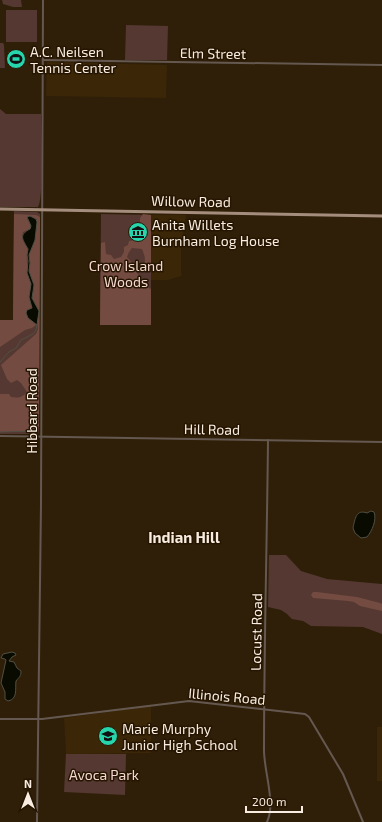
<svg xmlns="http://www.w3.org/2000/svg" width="382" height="822" font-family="'Exo 2',sans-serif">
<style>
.built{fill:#3b2607}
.green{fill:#543831}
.forest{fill:#744b41}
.water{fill:#0a0b00;stroke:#514f43}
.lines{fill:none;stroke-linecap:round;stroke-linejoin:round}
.stream{stroke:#514f43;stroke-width:1}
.minor{stroke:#645850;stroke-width:2}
.major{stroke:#a58d7e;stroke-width:3}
.labels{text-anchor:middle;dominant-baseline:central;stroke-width:3;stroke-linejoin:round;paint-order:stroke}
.poi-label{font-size:14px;fill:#f8ede0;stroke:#251501;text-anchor:start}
.street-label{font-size:14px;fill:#f8ede0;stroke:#251501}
.park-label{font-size:14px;fill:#f6d8d0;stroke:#251501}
.neighbourhood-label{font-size:15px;font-weight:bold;fill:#f8ede0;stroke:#251501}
</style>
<rect width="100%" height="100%" fill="#2f1f08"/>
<g class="built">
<polygon points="47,62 167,65 166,98 46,96"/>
<polygon points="151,215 186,215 181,249 181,272 182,275 181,276 168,280 151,280"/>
<polygon points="151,706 151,753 66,754 64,718"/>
<rect x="377" y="727" width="5" height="54"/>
</g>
<g class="green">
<polygon points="2,0 21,0 22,7 13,7 3,4"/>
<rect x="6" y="10" width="31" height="32"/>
<polygon points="126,25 168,26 167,60 125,60"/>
<polygon points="0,43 3,43 4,45 5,68 0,68"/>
<path d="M0 109 6 114H41C41 128 44 201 38 207H0Z"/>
<polygon points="14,211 37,212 40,214 39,432 37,434 0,434 0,320 13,320"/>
<polygon points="101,214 151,215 151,325 100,325"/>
<polygon points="269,555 286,555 301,571 327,579 382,584 382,634 363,627 311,626 303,621 292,619 287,614 281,610 268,607"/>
<polygon points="66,754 126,754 125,795 64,792"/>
</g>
<g class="forest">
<path d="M14 214 36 215 40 217 39 430 37 432H0V394H9L11 397C18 398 22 398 27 392L21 383 17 380 11 383 7 379 1 365 36 334 38 329 37 319 39 311 32 298 34 288 29 271 30 263 29 255 35 240 37 222 32 217 27 219 31 226 30 229 23 232 22 238 28 249C25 261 28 272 31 283 32 288 30 291 30 295 29 300 32 303 32 308L30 309 32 321 35 322 36 325 32 328 25 330 0 347V320H13Z"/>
<path d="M143 214 151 215V265L150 267V271L146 272 145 270 142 271 141 267C148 261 144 255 142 249L132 248 129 252 127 257C131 261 137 269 138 275L141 277 142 280 147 282 149 288 151 289V325H100L101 243 105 242 106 254 111 255 114 259 121 257 124 252V247L128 245 129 241 141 239 142 236 136 226 140 222V218Z"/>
<polygon points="313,592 317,592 357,597 380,603 382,604 382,611 360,606 354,602 348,601 313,598 311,595"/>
</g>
<g class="water">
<path d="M30 216 36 219 37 222 35 240 29 255 30 263 29 271 34 285 32 298 39 311 37 325 28 318 26 313 27 310 32 308 29 297 31 284 27 273 28 261 27 255 28 249C23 240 18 235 30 229L31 226 27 217Z"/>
<path d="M371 511 374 512C377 520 372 531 367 537L361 538 355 533 353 528C355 519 356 509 367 513Z"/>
<path d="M12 652 15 653 16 655 12 657 9 661 14 662 17 668 21 671C21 677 19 677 16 681 15 689 18 699 8 701L5 699V692L1 683 6 660 5 659 1 658 3 654Z"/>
</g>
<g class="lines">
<g class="stream">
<polyline points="0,362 9,352 16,348 21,340 33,334 36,330 37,325"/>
<polyline points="0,432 36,431"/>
</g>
<g class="minor">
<polyline points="43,60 382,65"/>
<polyline points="0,436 382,442"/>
<polyline points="0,719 42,719 189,701 305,714 309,717 343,774 363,822"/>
<polyline points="37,822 41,504 43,0"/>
<path d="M267 822C276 803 264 772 264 750 264 647 267 543 268 440"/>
</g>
<polyline class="major" points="0,209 382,216"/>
</g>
<defs>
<symbol id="stadium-disc" viewBox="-11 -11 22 22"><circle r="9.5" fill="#27d5ad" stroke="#251501"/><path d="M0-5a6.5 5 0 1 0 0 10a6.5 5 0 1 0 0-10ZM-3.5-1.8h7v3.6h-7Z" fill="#111"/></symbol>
<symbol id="museum-disc" viewBox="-11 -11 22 22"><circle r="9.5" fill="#27d5ad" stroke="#251501"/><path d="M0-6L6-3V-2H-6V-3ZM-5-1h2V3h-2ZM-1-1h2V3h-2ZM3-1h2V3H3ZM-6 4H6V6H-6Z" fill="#111"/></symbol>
<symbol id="school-disc" viewBox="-11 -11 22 22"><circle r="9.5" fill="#27d5ad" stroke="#251501"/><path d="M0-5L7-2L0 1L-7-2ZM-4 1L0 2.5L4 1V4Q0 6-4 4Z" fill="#111"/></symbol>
</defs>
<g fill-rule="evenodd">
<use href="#stadium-disc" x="5" y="48" width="22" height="22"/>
<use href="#museum-disc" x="127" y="221" width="22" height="22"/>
<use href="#school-disc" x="97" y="725" width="22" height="22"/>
</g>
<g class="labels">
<g class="poi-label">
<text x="30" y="51">A.C. Neilsen<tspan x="30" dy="16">Tennis Center</tspan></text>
<text x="152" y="224">Anita Willets<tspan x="152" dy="16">Burnham Log House</tspan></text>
<text x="122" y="728">Marie Murphy<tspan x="122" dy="16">Junior High School</tspan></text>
</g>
<g class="street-label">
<text transform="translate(213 53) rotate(1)">Elm Street</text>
<text transform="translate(191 201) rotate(1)">Willow Road</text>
<text transform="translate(31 411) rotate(-90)">Hibbard Road</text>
<text transform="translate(212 429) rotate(1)">Hill Road</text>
<text transform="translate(256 632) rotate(-89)">Locust Road</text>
<text transform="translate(227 696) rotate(5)">Illinois Road</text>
</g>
<g class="park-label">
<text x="126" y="265">Crow Island<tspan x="126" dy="16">Woods</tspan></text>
<text x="104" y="774">Avoca Park</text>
</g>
<g class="neighbourhood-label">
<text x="184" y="537">Indian Hill</text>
</g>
</g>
<g transform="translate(28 794)" stroke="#251501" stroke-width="3" paint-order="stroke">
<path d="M0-3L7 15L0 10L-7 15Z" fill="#f8ede0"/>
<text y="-6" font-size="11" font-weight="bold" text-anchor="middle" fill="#f8ede0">N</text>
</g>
<path d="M246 806v6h56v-6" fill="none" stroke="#f8ede0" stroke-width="2"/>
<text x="252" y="806" font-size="12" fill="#f8ede0" stroke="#251501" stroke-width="3" paint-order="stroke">200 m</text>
</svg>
